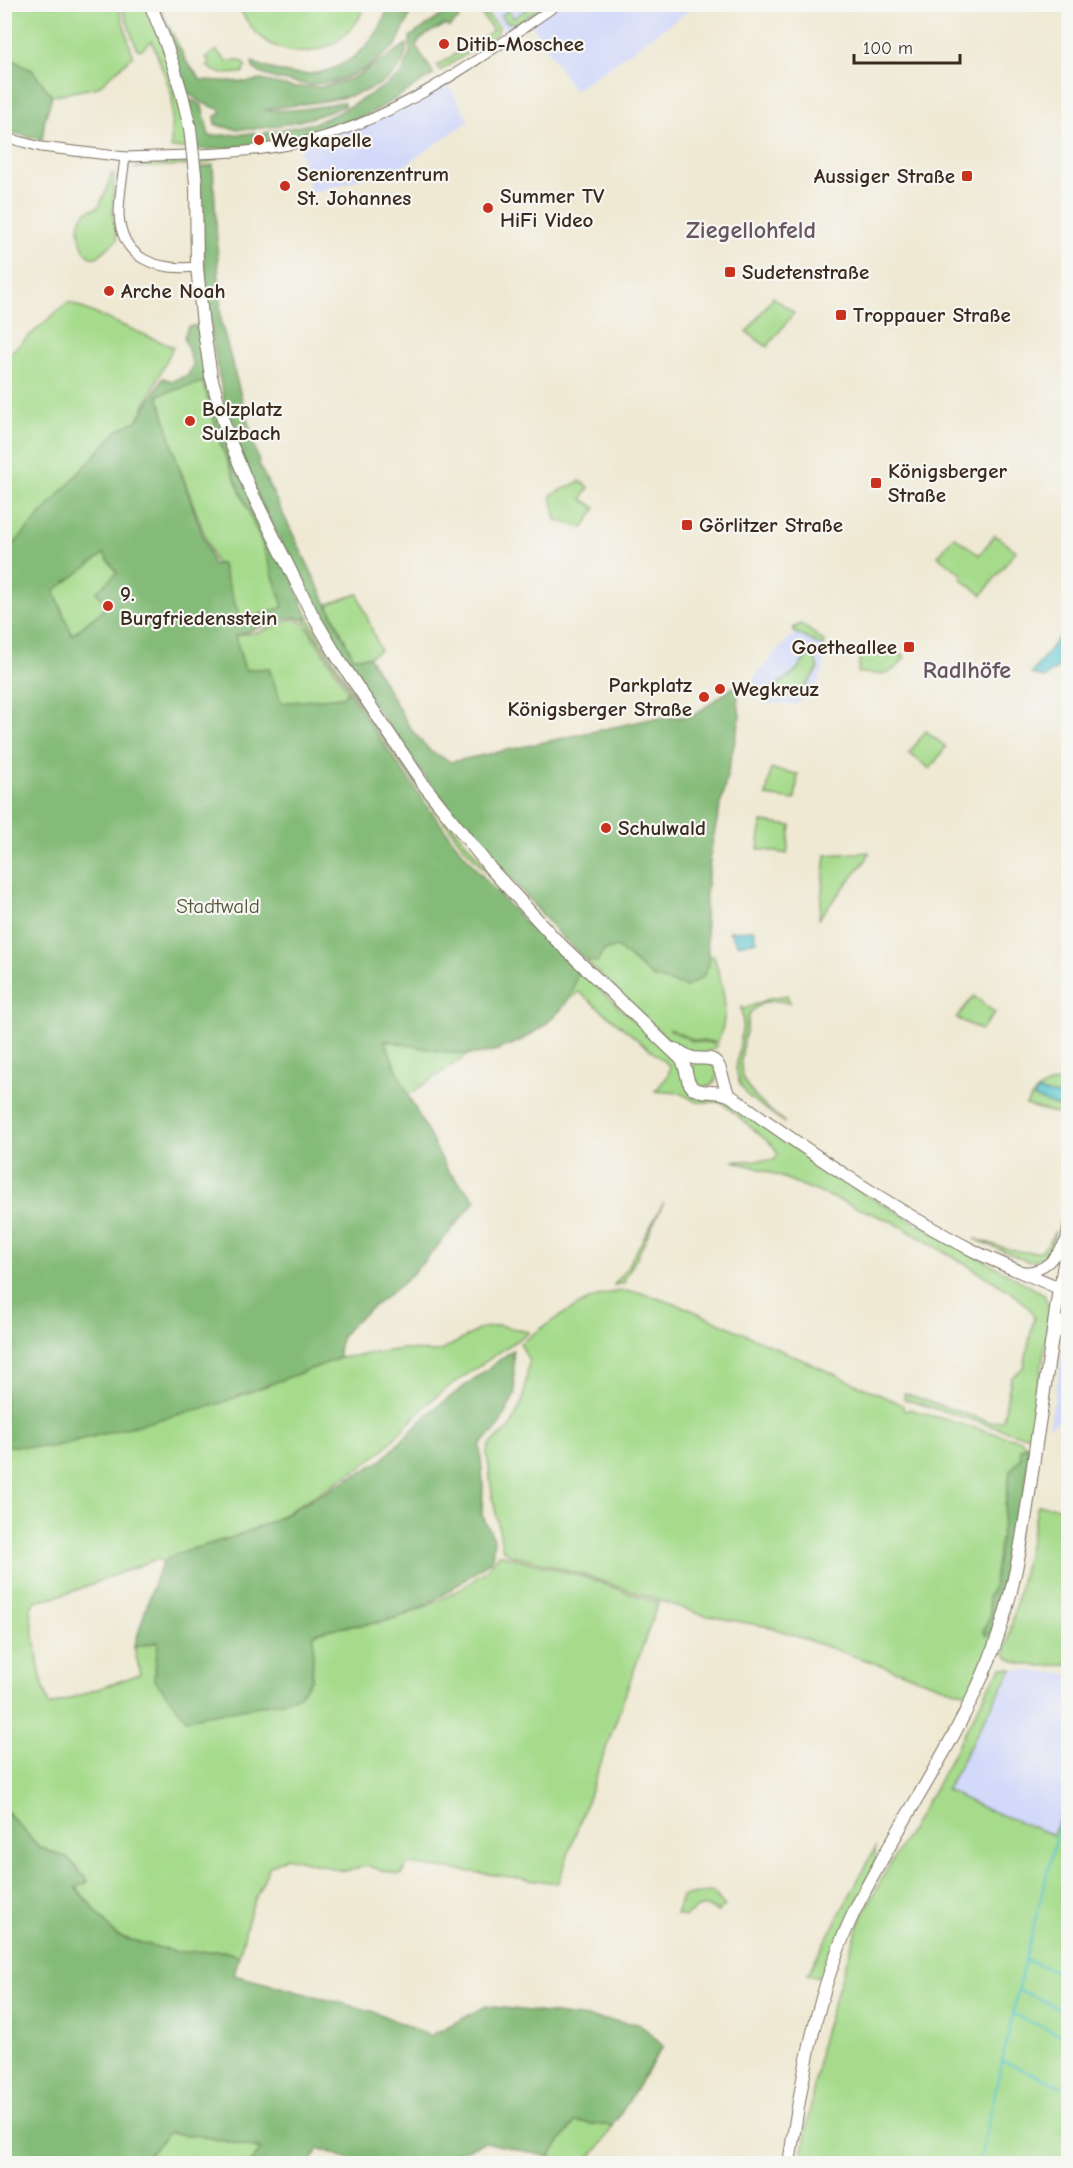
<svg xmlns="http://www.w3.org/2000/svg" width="1073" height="2168" font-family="'Comic Neue',sans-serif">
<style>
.built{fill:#d2d9f9}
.green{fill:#a6db8c;stroke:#708255;stroke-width:1.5}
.forest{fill:#84bb78;stroke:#60724b;stroke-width:1.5;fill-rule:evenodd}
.water{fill:#57c4cd;stroke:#497776;stroke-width:1.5}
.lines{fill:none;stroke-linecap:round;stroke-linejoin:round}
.stream{stroke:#57c4cd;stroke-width:2}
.minor-casing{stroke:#7a6d5d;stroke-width:11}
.major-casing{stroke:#7a6d5d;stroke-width:14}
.minor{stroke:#fff;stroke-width:9}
.major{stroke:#fff;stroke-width:12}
.major-bridge-casing{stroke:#7a6d5d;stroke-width:14;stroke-linecap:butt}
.major-bridge{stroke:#fff;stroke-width:12}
.poi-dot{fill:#c8321e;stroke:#f6f6f2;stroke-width:2}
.labels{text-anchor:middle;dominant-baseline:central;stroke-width:4.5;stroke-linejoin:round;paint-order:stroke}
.poi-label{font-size:21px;font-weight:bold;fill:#3b2a1e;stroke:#f6f6f2;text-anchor:start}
.park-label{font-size:21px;fill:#56563a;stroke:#f6f6f2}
.quarter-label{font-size:24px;font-weight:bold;fill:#675661;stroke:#f6f6f2}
</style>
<rect width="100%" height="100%" fill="#f6f6f2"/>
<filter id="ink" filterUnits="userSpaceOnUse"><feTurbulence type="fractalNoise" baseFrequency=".0167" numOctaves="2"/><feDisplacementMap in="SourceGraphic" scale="12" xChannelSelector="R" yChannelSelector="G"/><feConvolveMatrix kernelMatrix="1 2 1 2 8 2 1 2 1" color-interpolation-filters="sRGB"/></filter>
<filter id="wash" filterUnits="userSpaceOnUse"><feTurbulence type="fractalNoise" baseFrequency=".008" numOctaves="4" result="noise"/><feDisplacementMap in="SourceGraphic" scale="24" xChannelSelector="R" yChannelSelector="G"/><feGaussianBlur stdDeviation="1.35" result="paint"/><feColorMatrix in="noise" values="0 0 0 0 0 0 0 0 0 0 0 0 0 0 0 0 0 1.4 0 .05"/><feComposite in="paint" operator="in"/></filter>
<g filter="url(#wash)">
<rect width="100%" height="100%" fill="#efe9d3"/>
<g class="built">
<polygon points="686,4 690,10 574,91 531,24 510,37 484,5"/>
<polygon points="445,79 469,121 402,167 311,193 298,143 356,124"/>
<polygon points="798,629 825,642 824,668 815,689 795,705 775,703 769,705 765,695 759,696 753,679 786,641 792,637"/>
<polygon points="1068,1327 1068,1420 1062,1418 1049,1427"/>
<polygon points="1002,1668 1068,1674 1068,1798 1053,1835 981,1807 936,1786 989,1687"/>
</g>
<g class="green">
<polygon points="4,5 118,5 133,56 98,87 52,96 32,70 5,56"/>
<polygon points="121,5 145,5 166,52 185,129 187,148 171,148 172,95 152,41 141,50 137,49"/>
<path d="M237 5H365C351 47 300 68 262 38 251 30 244 16 237 5Z"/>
<polygon points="533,5 545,5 515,24 507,22 501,16 508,10 514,18"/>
<polygon points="484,14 488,15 499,27 497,34 440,71 437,66 463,49 465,51 493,30 482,15"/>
<path d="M216 50 226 61H242L246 66 242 73C226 73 220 77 207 66L210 62 206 58Z"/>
<polygon points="219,158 202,164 134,168 152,162"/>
<path d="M111 174H114L113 214 117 240 97 257H90C80 249 74 222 86 212 89 210 95 209 99 206L107 189Z"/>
<polygon points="773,297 794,313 767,347 747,332"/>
<polygon points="68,302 173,347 138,420 118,430 5,555 4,358"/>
<polygon points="203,382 222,448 264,548 284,607 241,621 221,563 216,565 177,461 158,395"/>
<polygon points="580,481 589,487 582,499 596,508 583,528 556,520 551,495"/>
<polygon points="995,535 1016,551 982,595 961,579 963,575 938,556 954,536 979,555"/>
<polygon points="104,553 117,573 109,605 72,635 54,591"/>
<polygon points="358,594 380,650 369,657 353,657 328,604"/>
<polygon points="308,617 346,680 392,749 418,784 545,938 464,847 416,785 366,714 305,620"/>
<polygon points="296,619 302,622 309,630 348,691 343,697 281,703 269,668 245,670 235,636 259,632 289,620"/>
<polygon points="801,624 825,642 824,647 794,632 794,627"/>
<path d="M813 649 818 669C800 692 807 698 773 694L774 687 794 673Z"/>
<path d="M893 654 904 655V658C890 679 881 673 858 673L860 655Z"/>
<polygon points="926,731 946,747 930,769 909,753"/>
<polygon points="771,769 798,774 795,800 766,796"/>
<polygon points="762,822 791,826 787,854 758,849"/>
<polygon points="869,852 866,860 819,918 826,855"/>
<path d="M617 947 652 977 709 965 708 956H714C723 987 731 1010 718 1042L694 1040 669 1029 692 1041 713 1043 717 1046C703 1058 690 1053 676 1047L585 960 609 948Z"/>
<polygon points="578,970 676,1058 690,1092 697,1096 725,1099 806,1156 865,1194 1044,1294 1050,1311 1032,1432 1029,1435 1020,1435 904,1399 904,1393 990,1422 1003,1420 1011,1378 1024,1367 1034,1317 1029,1308 1011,1292 967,1265 893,1222 766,1171 733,1161 774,1160 778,1155 773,1146 721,1102 696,1102 681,1093 655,1091 668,1076 670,1066 579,992 569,999"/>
<path d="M787 995 790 1003C773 999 761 1000 749 1014 747 1031 741 1048 741 1065 740 1090 769 1109 785 1123L750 1098 740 1085 736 1069 743 1024 741 1007 744 1009 771 998Z"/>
<polygon points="974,996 995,1013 981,1030 956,1018"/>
<polygon points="384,1040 451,1052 471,1053 408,1095"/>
<circle cx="704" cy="1074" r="13"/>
<path d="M1068 1080V1117L1026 1105C1037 1087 1048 1082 1068 1080Z"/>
<polygon points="664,1202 635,1261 626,1276 624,1283 614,1285 625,1271"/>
<path d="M1055 1231C1053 1247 1045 1261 1027 1261L975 1239C991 1243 1028 1258 1041 1250 1048 1246 1052 1238 1055 1231Z"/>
<path d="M619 1291 638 1292 687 1308 903 1405V1410L906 1411 910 1409C944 1420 983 1430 1020 1440L1028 1446H1025L1021 1457 1010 1472 993 1589 988 1596 991 1614 984 1631 987 1635 999 1623 969 1693 952 1690 770 1627 703 1615 584 1575 510 1554 503 1550 492 1493 487 1452 489 1445 510 1428 523 1400 529 1361 520 1343C550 1323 582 1297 619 1291Z"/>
<path d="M499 1325 529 1332 444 1390 426 1405 382 1451 360 1468 274 1520 237 1536 175 1554 164 1562 156 1559 66 1594 35 1601 30 1610 40 1673 49 1706 140 1674 134 1647 158 1642 312 1679 314 1634C337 1625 362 1627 386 1621 418 1613 483 1583 499 1554L584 1577 658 1603 558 1883 408 1864 401 1875 367 1866 344 1871 286 1857 269 1867 251 1909 239 1956 224 1951 175 1952 117 1936 76 1887 88 1881 68 1858 39 1847 5 1809 4 1446 52 1447 215 1405 340 1358 402 1349 434 1352 443 1350 480 1329Z"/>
<path d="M1038 1505 1068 1508V1665C1050 1665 1018 1670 1005 1654Z"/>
<polygon points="1002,1668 1012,1669 946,1790 981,1807 1053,1835 1068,1798 1068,2163 801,2163 822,2038 852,1945 865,1910 886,1871 936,1786 989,1687"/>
<polygon points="875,1848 876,1860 823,1977 807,1975"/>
<path d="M712 1891 725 1906 718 1912C703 1903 698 1906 685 1917L676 1914 682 1897Z"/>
<path d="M575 2122 613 2126C593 2158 589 2168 549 2157Z"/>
<polygon points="168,2133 202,2136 262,2150 251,2163 142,2164"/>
</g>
<g class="forest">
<path d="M458 4 468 5 457 14 459 19 449 27 445 25C435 31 421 34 416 46L434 74C415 86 397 98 378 109 344 127 304 137 266 144L264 133 315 123 338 113 380 89 399 76 403 71 410 52V37Z"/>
<path d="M155 5H158L186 61 201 80 246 82 261 80 292 87H321L354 78 407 44C403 104 306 100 264 110 289 112 316 108 341 102L344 103V106C314 119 247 138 215 124V116L221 114V110L203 103 187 93Z"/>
<path d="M388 5H409V17L396 45 368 67 353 75 335 81 310 85 276 79 262 74 253 68 252 62C268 69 287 75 305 74 344 73 380 43 388 5Z"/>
<polygon points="5,56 32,70 52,96 45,119 42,140 5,131"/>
<polygon points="189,100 194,101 202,106 209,136 255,133 256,145 206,150 197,148"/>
<polygon points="213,165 221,322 260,467 353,657 369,657 410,728 430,751 451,762 651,719 693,716 736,685 740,718 712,843 706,893 705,915 709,964 703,977 686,987 652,977 617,947 603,951 597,962 585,960 558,933 430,784 374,705 314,609 251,482 226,411 214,350 206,288 199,168"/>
<path d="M198 325 208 375 308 617 305 620 296 617 287 618 235 636 245 670 269 668 281 703 343 697 348 691C400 769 452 847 517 914 536 933 558 951 578 970 575 979 574 992 568 1000 552 1025 514 1048 485 1053 455 1058 414 1045 384 1040L408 1095 448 1171 476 1200C453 1228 431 1256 405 1281 387 1298 361 1312 345 1332 340 1340 336 1350 340 1358L215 1405 52 1447 5 1446 4 555 118 430 138 420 163 378 172 381 188 375 193 365 184 337 188 327ZM203 382 222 448 264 548 283 607 241 621 221 563 213 565 177 461 158 395ZM104 554 117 573 96 592 108 606 72 635 54 591Z"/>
<path d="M513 1350 515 1394 497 1429 480 1445 483 1484 482 1515 494 1539 492 1560C460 1583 426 1611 387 1620 363 1627 338 1624 314 1634L312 1679 300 1695 282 1702 186 1719 154 1679 158 1642 134 1647 155 1579 164 1562 168 1559 175 1554 237 1536 274 1520 381 1461 430 1412Z"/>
<polygon points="1026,1446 1030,1451 1024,1501 999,1623 987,1636 983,1631 991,1614 988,1596 993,1589 1010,1472 1021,1457 1020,1449"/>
<polygon points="4,1809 39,1847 68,1858 88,1882 76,1888 117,1936 175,1952 224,1951 239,1956 234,1975 375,2012 430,2036 486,2006 640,2024 663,2046 613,2126 575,2122 549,2157 485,2142 429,2163 363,2164 318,2148 311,2163 251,2163 261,2149 202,2136 168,2133 142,2163 5,2163"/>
</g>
<g class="water">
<path d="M1062 633 1068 637C1069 661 1063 665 1044 678L1031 674Z"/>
<polygon points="754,930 757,941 738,945 729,931"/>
<polygon points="1037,1091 1067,1097 1063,1109 1034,1098"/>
</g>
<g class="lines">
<g class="stream">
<polyline points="1059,1827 1068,1833"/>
<polyline points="1026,1960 1068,1976"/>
<polyline points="1019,1990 1068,2012"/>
<polyline points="1013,2014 1068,2038"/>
<polyline points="1002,2061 1062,2086"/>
<polyline points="979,2164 1025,1960 1059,1827 1068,1812"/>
</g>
</g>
</g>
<g filter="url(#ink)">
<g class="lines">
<defs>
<g id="minor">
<polyline points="4,137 41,147 125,157 188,155"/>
<path d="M198 154C231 153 265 150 298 143 394 122 479 59 558 4"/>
<path d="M125 157C123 176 119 195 119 214 121 260 158 271 197 267"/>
<path d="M1021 1271C1046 1273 1056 1256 1067 1238"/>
<polyline points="1059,1288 1068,1224"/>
</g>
<g id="major">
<path d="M150 4C168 45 181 85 190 128"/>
<polyline points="196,183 197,267 203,325 211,376 227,434 250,489 312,614 338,658 418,776"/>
<path d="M420 780 491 869 556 940 681 1059C688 1069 685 1081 693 1088 703 1095 720 1089 732 1097 811 1153 890 1208 976 1252 1006 1267 1038 1278 1068 1292"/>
<path d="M675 1049C681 1052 687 1056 693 1058 704 1060 714 1055 719 1067 723 1076 724 1086 729 1095"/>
<polyline points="1053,1336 1068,1318"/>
<path d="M789 2164C802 2076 817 1988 856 1908 898 1823 955 1746 990 1658 1017 1589 1026 1517 1036 1444 1044 1392 1052 1340 1059 1288"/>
</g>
</defs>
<use href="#minor" class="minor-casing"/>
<use href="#major" class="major-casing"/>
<use href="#minor" class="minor"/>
<use href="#major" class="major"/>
<defs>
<polyline id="major-bridge" points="190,128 196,183"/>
</defs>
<use href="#major-bridge" class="major-bridge-casing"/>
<use href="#major-bridge" class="major-bridge"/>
</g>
</g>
<g class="poi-dot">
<circle cx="444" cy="44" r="6"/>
<circle cx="259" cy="140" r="6"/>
<rect x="961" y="170" width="12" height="12" rx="3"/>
<circle cx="285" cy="186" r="6"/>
<circle cx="488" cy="208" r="6"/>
<rect x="724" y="266" width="12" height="12" rx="3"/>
<circle cx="109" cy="291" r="6"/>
<rect x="835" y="309" width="12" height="12" rx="3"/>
<circle cx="190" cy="421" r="6"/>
<rect x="870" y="477" width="12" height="12" rx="3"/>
<rect x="681" y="519" width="12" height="12" rx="3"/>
<circle cx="108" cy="606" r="6"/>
<rect x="903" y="641" width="12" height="12" rx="3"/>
<circle cx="720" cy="689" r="6"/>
<circle cx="704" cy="697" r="6"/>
<circle cx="606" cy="828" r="6"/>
</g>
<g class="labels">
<g class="poi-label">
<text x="456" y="44">Ditib-Moschee</text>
<text x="271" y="140">Wegkapelle</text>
<text x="297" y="174">Seniorenzentrum<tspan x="297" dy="24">St. Johannes</tspan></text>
<text x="955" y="176" text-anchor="end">Aussiger Straße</text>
<text x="500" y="196">Summer TV<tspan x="500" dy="24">HiFi Video</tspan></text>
<text x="742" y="272">Sudetenstraße</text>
<text x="121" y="291">Arche Noah</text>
<text x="853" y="315">Troppauer Straße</text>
<text x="202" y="409">Bolzplatz<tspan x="202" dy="24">Sulzbach</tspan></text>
<text x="888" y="471">Königsberger<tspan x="888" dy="24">Straße</tspan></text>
<text x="699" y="525">Görlitzer Straße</text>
<text x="120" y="594">9.<tspan x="120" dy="24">Burgfriedensstein</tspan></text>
<text x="897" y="647" text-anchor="end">Goetheallee</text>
<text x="692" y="685" text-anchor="end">Parkplatz<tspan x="692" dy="24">Königsberger Straße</tspan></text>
<text x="732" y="689">Wegkreuz</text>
<text x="618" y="828">Schulwald</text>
</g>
<g class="park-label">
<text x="218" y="906">Stadtwald</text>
</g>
<g class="quarter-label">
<text x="751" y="230">Ziegellohfeld</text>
<text x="967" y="670">Radlhöfe</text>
</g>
</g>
<rect width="1073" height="2168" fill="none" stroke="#f6f6f2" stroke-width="24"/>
<path d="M854 54v9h106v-9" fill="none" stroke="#3b2a1e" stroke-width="3"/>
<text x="863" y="54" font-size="18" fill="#3b2a1e" stroke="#f6f6f2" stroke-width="4.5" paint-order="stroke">100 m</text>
</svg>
